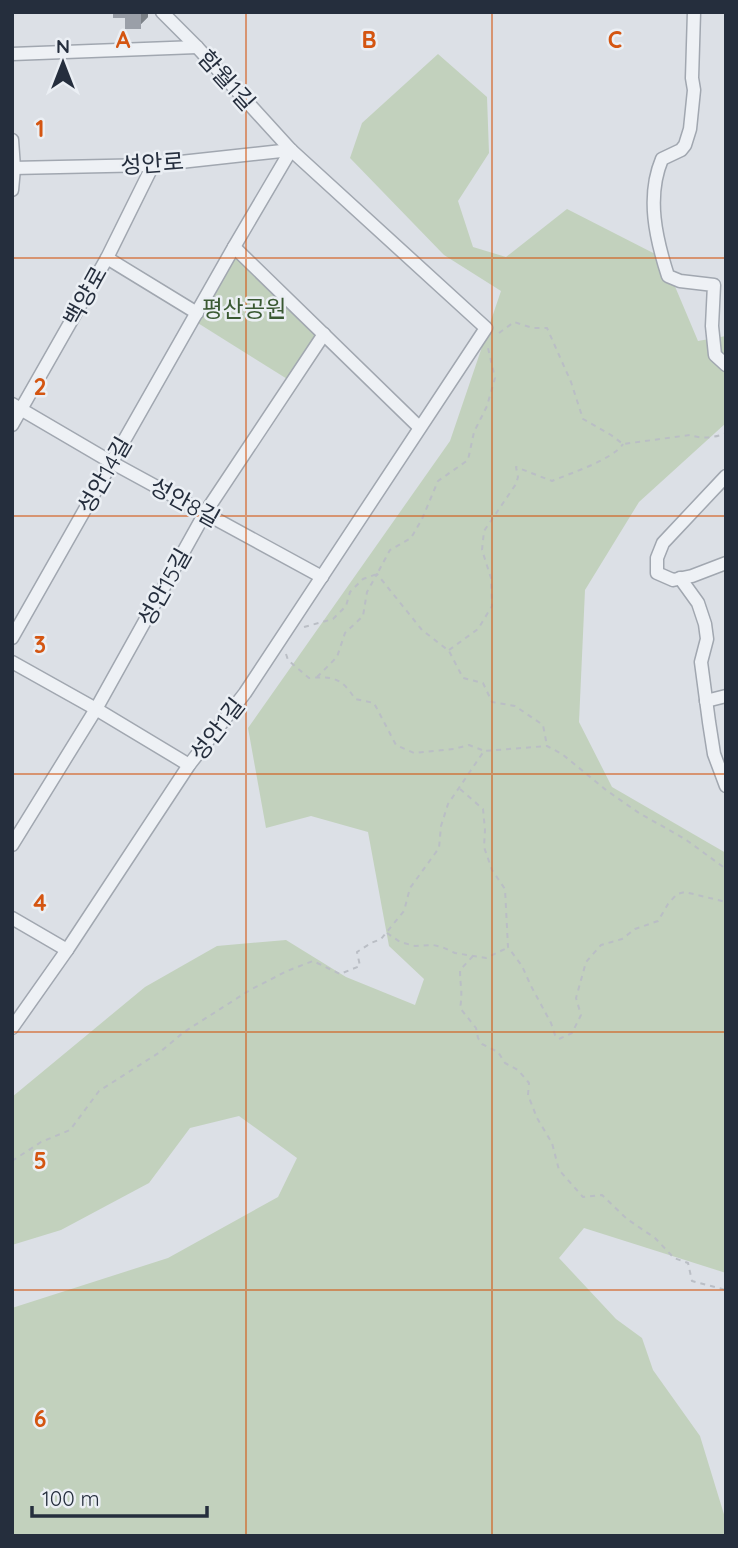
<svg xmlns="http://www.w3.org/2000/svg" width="738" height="1548" font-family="Quicksand,'Noto Sans KR',sans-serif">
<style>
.green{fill:#c2d1bd}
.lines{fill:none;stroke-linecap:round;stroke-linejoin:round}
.minor-casing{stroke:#a1a7b0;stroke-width:15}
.path{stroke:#babec5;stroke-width:2;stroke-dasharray:5 5;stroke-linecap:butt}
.minor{stroke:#eef1f5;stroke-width:12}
.wall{fill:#9a9fa8}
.shaded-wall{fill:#7d8288}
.grid{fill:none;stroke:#d45511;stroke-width:2;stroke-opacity:0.55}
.labels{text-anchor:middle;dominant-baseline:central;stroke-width:5;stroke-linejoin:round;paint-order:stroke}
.street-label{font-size:23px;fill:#252e3d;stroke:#ebeff4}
.park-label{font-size:23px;fill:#3a5932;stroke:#ebeff4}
.grid-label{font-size:23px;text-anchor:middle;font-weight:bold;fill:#d45511;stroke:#ebeff4;stroke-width:5;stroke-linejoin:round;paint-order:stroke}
</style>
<rect width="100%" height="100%" fill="#dce0e6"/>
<g class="green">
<polygon points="438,54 487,97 489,153 458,201 473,247 506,257 567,209 663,258 698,341 726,336 726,423 639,502 585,590 579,722 612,787 726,853 726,1273 584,1228 559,1258 616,1319 642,1338 653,1370 700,1436 726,1521 726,1536 12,1536 12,1308 168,1258 278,1197 297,1158 239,1116 190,1128 149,1183 61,1230 12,1245 12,1097 145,987 217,946 286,940 346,977 415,1005 424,979 389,946 368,832 311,816 266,828 248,728 450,441 501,291 444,255 350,158 362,123"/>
<polygon points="234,247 324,334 292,382 193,320"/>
</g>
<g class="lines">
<defs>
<g id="minor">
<path d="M694 12 692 78 694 90 690 129 685 145 681 150 662 159C646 197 656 239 668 276L680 281 714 285 712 326 715 355 726 365"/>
<polyline points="12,54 197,47"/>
<polyline points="12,140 14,168 12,190"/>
<polyline points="12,168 153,165 291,150"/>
<polyline points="234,247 419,427"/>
<polyline points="107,258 197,313"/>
<polyline points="12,404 111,462 322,577"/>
<polyline points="12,425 107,258 153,165"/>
<polyline points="726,476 663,543 657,558 657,573 673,580 692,576 726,563"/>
<polyline points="680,578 698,603 705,624 707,639 701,662 709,722 714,754 726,786"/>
<polyline points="12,638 234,247 291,150"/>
<polyline points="12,662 96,709 189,765"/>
<polyline points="706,701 726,696"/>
<polyline points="12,845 96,709 205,513 324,334"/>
<polyline points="12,918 67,950"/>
<polyline points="12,1028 67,950 189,765 245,693 486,328 291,150 197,47 162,12"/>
</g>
</defs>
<use href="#minor" class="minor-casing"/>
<g class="path">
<path d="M499 333 514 322 533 328H547L571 382 583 419 611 435 623 444 690 435C701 439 715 438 726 433"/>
<polyline points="304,627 333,619 346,606 350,592 363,579 377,574 390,550 411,538 422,519 438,481 468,460 474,432 487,406 495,378 488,348"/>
<path d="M449 650 478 629 492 606 491 578 482 550 484 531 516 484 518 477 516 467 552 481C571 473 612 460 623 444"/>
<path d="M286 654 288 660 309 678C333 676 342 678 355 699L374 703 396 745 414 753 454 749 469 745 482 750"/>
<polyline points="317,677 337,657 345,633 363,616 367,592 377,574 422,630 449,651 463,678 483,683 492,702 515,706 543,725 547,746"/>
<polyline points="460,789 483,809 485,830 484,847 492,870 505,889 508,947 522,966 531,986 551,1023 555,1035 559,1039 572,1033 581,1015 576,998 586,962 601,945 622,939 635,929 658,921 668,904 677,894 685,892 726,902"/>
<polyline points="387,933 400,942 415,946 433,945 442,947 455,953 486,958 507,948"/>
<path d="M473 956 460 970C460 985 463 993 460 1008L476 1028 478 1038 482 1044 498 1052 505 1063 518 1070 529 1083 528 1095 537 1118 552 1143 559 1170 583 1197 602 1195 627 1219 655 1238 674 1258 688 1263 692 1281 726 1290"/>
<polyline points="12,1161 41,1142 70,1130 99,1091 160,1052 184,1032 250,990 287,971 313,961 340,974 360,966 357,952 371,943 381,939 404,911 410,888 439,848 441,826 448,804 484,751 547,746 562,754 606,790 639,813 685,839 726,869"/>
</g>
<use href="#minor" class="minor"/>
</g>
<polygon class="wall" points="113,12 148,12 148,17 141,24 141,29 125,29 125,18 113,18"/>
<polygon class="shaded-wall" points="141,12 148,12 148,17 141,24 141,29"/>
<path class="grid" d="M246 12V1536M492 12V1536M12 258H726M12 516H726M12 774H726M12 1032H726M12 1290H726"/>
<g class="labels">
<g class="street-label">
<text transform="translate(227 80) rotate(48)">함월1길</text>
<text transform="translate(152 163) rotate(-4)">성안로</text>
<text transform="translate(85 296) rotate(-61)">백양로</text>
<text transform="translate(104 475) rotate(-60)">성안14길</text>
<text transform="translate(185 502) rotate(29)">성안8길</text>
<text transform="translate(164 587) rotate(-61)">성안15길</text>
<text transform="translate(217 729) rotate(-52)">성안1길</text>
</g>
<g class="park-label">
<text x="244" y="308">평산공원</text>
</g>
</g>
<g class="grid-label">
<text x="123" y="48">A</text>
<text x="369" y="48">B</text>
<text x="615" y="48">C</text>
<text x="40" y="137">1</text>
<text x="40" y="395">2</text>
<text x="40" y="653">3</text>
<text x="40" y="911">4</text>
<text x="40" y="1169">5</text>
<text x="40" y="1427">6</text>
</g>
<rect width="738" height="1548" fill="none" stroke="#252e3d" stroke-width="28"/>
<g transform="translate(63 63)" stroke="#ebeff4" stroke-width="5" paint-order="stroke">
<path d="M0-5L12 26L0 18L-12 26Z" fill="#252e3d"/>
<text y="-10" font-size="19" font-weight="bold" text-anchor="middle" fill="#252e3d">N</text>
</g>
<path d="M32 1506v10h175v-10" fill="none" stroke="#252e3d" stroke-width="3.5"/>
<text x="42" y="1506" font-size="21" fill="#252e3d" stroke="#ebeff4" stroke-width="5" paint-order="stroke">100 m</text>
</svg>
